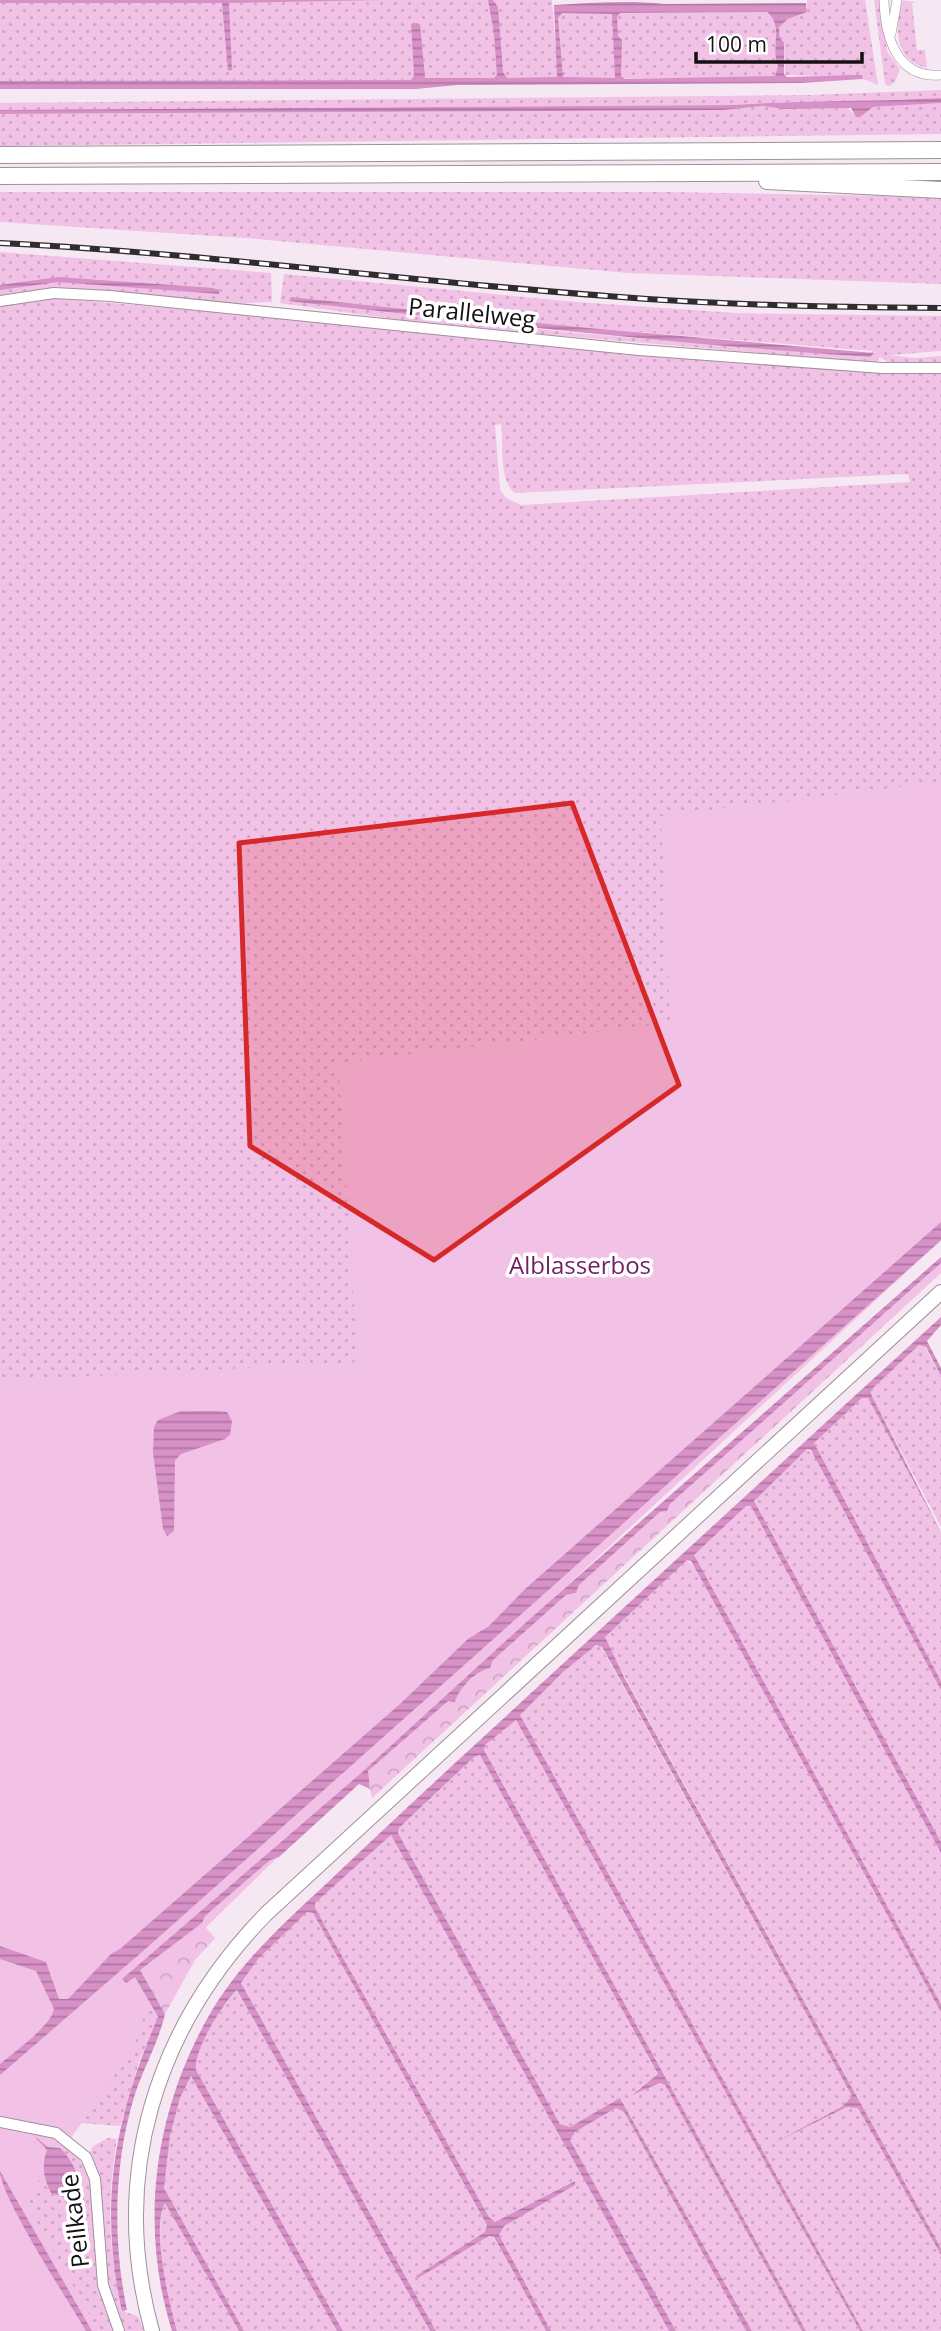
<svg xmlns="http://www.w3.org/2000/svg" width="941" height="2331" font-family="'Open Sans',sans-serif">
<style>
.grass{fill:url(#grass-dots);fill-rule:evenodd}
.forest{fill:url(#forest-crowns)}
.green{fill:#f2c1e6}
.water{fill:url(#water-rules);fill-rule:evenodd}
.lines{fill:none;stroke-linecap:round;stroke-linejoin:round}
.minor-casing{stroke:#9e919a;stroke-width:10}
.tertiary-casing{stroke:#9e919a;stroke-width:12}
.primary-casing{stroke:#9e919a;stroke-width:16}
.motorway-casing{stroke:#9e919a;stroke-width:18}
.minor{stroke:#fff;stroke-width:9}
.tertiary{stroke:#fff;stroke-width:10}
.primary{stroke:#fff;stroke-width:14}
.motorway{stroke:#fff;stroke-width:16}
.rail-casing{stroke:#312b30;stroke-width:6}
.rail{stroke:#fff;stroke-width:3.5;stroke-dasharray:10;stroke-linecap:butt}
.marked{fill:#d62828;fill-opacity:0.2;stroke:#d62828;stroke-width:5;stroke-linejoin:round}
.labels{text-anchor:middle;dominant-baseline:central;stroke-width:7;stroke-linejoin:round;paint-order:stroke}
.street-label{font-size:24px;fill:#151014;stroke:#fff}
.park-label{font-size:24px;fill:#711f64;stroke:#fff}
</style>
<defs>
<pattern id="grass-dots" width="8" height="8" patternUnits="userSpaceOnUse" patternTransform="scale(1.75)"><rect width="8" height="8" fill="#f2c1e6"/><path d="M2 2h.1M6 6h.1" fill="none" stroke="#cfa5c4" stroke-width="1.8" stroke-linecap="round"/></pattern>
<pattern id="forest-crowns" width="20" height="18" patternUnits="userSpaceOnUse" patternTransform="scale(1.75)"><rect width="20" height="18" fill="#f2c1e6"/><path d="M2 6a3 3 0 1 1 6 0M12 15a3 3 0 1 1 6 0" fill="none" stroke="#cfa5c4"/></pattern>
<pattern id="water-rules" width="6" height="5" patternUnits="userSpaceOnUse" patternTransform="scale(1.75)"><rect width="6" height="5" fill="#d791c7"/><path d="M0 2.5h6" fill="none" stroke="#ad75a0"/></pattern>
</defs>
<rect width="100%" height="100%" fill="#f6e8f2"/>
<g class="grass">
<polygon points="0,0 552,0 558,78 0,87"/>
<polygon points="807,0 865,0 878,85 859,77 785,75 784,42 780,39 779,27 788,19 807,12"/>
<polygon points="874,0 880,0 887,51 900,69 895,82 889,86 885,84"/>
<path d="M900 0 915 2 912 3 917 50H925L927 68C893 60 896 28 900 0Z"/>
<path d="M767 12C784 25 770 49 778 66L775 78 561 79 558 17 562 13Z"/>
<path d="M941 90V98C872 102 802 100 734 105L0 110V103L810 95Z"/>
<polygon points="941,103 941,134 0,146 0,114 724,110 763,106 782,109 848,108 857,117 873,107"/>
<polygon points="0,192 668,192 941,197 941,284 628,273 245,238 0,222"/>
<polygon points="0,252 271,273 272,302 244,303 52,289 0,296"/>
<path d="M284 274 577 302 736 313 941 316V351L890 355 914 358 941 356V363H889L880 357 876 363 436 325 280 303ZM291 297 578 327 872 351 870 357 575 333 296 302 289 301Z"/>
<path d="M52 298 311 320 723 362 867 372 941 373V809L693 1045 376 1361 0 1395V306ZM501 424C504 442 498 481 515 493L908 474 910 482 521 505 506 498 500 490 495 425Z"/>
<polygon points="919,1345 925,1347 941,1376 941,1527 871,1394 871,1390"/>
<polygon points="862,1398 868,1398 875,1410 941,1532 941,1681 816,1450 814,1442"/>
<polygon points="807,1449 815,1455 941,1690 941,1842 755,1503 756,1497"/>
<polygon points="746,1505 751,1505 761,1521 941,1853 941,2004 697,1564 694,1555 697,1550"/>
<polygon points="687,1560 694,1566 941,2012 941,2248 607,1645 605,1636"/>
<path d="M600 1645 852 2096 843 2106 772 2144 847 2107 855 2106 860 2109 941 2255V2331H863L526 1729 520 1714 523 1710C540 1694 580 1648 600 1645Z"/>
<polygon points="513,1720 518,1722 860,2331 806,2331 484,1750 485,1745"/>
<polygon points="481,1755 658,2075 637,2090 660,2083 665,2085 802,2331 752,2331 621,2099 570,2127 560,2124 398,1833 399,1828 474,1757"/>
<polygon points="391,1835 395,1839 669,2331 551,2331 499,2235 503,2226 574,2185 575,2181 495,2222 489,2217 315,1908 315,1903"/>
<polygon points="307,1912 313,1913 487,2225 486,2232 418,2277 489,2236 494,2238 546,2331 436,2331 241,1983 258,1959"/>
<polygon points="135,1976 158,2018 139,2062 120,2126 79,2123 0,2096"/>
<path d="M238 1990 430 2331H343L196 2070C193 2051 223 2002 238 1990Z"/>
<polygon points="191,2076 194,2078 337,2331 244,2331 164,2188 170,2136 180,2098"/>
<polygon points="616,2108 624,2112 746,2331 676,2331 570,2140 575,2132"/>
<path d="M36 2132 73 2149 90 2177 96 2269 101 2297 115 2331H92L0 2171ZM81 2181 84 2197 83 2243 72 2245 67 2202 62 2195H57Z"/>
<path d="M108 2138 117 2139C107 2201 107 2252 125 2312L138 2316 144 2331H125L106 2277 101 2181 90 2151 93 2146Z"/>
<path d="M163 2204H167L239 2331H177C165 2291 155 2246 163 2204Z"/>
</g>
<g class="forest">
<polygon points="941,1263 941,1273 372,1798 367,1771 483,1669 490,1667 493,1660 566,1595 576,1593 579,1585 660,1512 667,1511 670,1504"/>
<polygon points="202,1923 215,1938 195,1960 165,2014 140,1970"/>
</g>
<polygon class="green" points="941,782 941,1240 361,1776 158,1974 135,2043 98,2101 25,2200 98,2331 0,2331 0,1381 358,1362 338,1063 670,1023 661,816"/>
<g class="water">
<polygon points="0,0 381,0 229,3 232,70 228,71 222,3 0,3"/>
<path d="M488 0H493L498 7 503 72 507 78 557 77 554 5C590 3 628 0 664 4L806 3 807 12 788 19 779 27 780 39 784 42V74L787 77 862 75 863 79 801 83 458 85 416 89H0V81L411 80 414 76 411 24 414 23 420 24 425 78H494L497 75 494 33ZM767 12C784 25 770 49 778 66L775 76 625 79 621 76 622 40 618 36 617 17 620 13ZM562 13 612 14 615 78 563 77 558 18Z"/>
<path d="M941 98V103L873 107 860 117H856L851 108 782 109 763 106 724 110 0 114V110L734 105C802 100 872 102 941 98Z"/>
<polygon points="58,277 213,288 219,290 219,294 58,282 0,290 0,285"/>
<path d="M291 297 578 327 874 353 870 357C678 344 487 323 296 302L289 301Z"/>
<path d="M941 1222V1240L938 1243 142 1952 0 2075V2064C14 2052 51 2026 54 2009L36 1971 0 1959V1946L46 1962 59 1999H68L111 1954 120 1949 400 1704 468 1639 489 1626 524 1590Z"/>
<path d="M941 1257V1263L670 1504 667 1511 660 1512 579 1585 576 1593 566 1595 493 1660 490 1668C477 1670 458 1689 455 1702L448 1701 368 1771 370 1789 359 1784 279 1857 270 1860 205 1916 202 1923 140 1970 165 2014C159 2041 144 2067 135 2094 114 2161 112 2239 127 2310L122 2311C98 2203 115 2117 158 2017L135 1977 126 1983 122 1979 360 1774 532 1617Z"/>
<path d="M941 1317V1325L927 1341 941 1368V1376L926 1347 919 1345 871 1390V1394L941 1532 868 1398H862L814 1443 941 1681V1690L811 1450 807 1449 754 1501 941 1842V1853L751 1506H746L694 1555 941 2004V2012L691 1561 687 1560 605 1637 624 1677 941 2248V2255L858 2108 847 2107 772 2144 843 2106 852 2096 602 1647 596 1645 563 1672 520 1715 863 2331H860L516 1720 485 1745 484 1750 806 2331H802L665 2085 660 2083 632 2095 658 2074 480 1755 474 1757 399 1828 398 1833 560 2124 570 2127 620 2098 752 2331H746L624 2112 616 2108 575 2132 570 2140 676 2331H669L391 1835 315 1903V1908L489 2217 495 2222 575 2181V2185L504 2226 499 2235 551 2331H546L494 2237 489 2236 418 2278 416 2276 485 2232 487 2225 313 1913 307 1912 258 1959 241 1983 436 2331H430L237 1990C223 2003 193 2051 196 2070L343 2331H337L191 2076 180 2098 170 2136 164 2188 244 2331H239L165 2203C151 2228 169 2303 177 2331H172C139 2226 154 2114 207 2019 237 1965 283 1924 327 1883 369 1843 412 1803 455 1763 617 1614 779 1465 941 1317Z"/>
<path d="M181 1411C196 1412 213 1410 227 1412L232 1421 230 1435 225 1439 181 1454 175 1460 174 1531 167 1536 163 1529 153 1452 154 1427 158 1420Z"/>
<path d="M34 2136 48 2147 60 2148C82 2167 94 2222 81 2248L72 2245 65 2198 51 2193C44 2179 41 2165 47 2150Z"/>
<path d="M0 2171 92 2331H86C69 2302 0 2196 0 2171Z"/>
</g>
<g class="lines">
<defs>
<g id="minor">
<path d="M884 0C885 37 897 79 941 75"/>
<polyline points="891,34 897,0"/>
</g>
<g id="tertiary">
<polyline points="0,301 54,293 110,296 639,350 882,368 941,368"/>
<polyline points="0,2122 56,2133 86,2157 95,2179 103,2285 119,2331"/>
</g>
<path id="primary" d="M152 2331C109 2176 155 2028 266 1914L941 1292"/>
<g id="motorway">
<polyline points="0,155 941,150"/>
<polyline points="0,176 941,172"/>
<polyline points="767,181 941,190"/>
</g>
</defs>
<use href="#minor" class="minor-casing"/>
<use href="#tertiary" class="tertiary-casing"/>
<use href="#primary" class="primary-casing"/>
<use href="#motorway" class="motorway-casing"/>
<use href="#minor" class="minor"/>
<use href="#tertiary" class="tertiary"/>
<use href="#primary" class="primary"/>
<use href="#motorway" class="motorway"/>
<defs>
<path id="rail" d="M0 243C203 253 405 281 607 296 718 305 830 307 941 308"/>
</defs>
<use href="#rail" class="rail-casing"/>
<use href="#rail" class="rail"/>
</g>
<path class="marked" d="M572 803 679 1085 434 1260 250 1146 239 843Z"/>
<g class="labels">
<g class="street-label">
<text transform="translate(472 312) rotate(6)">Parallelweg</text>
<text transform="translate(74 2221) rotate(-97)">Peilkade</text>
</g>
<g class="park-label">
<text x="580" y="1264">Alblasserbos</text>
</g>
</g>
<path d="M696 52v10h166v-10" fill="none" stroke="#151014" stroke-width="3.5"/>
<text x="706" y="52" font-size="21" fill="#151014" stroke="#ffffff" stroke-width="5" paint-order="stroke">100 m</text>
</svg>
